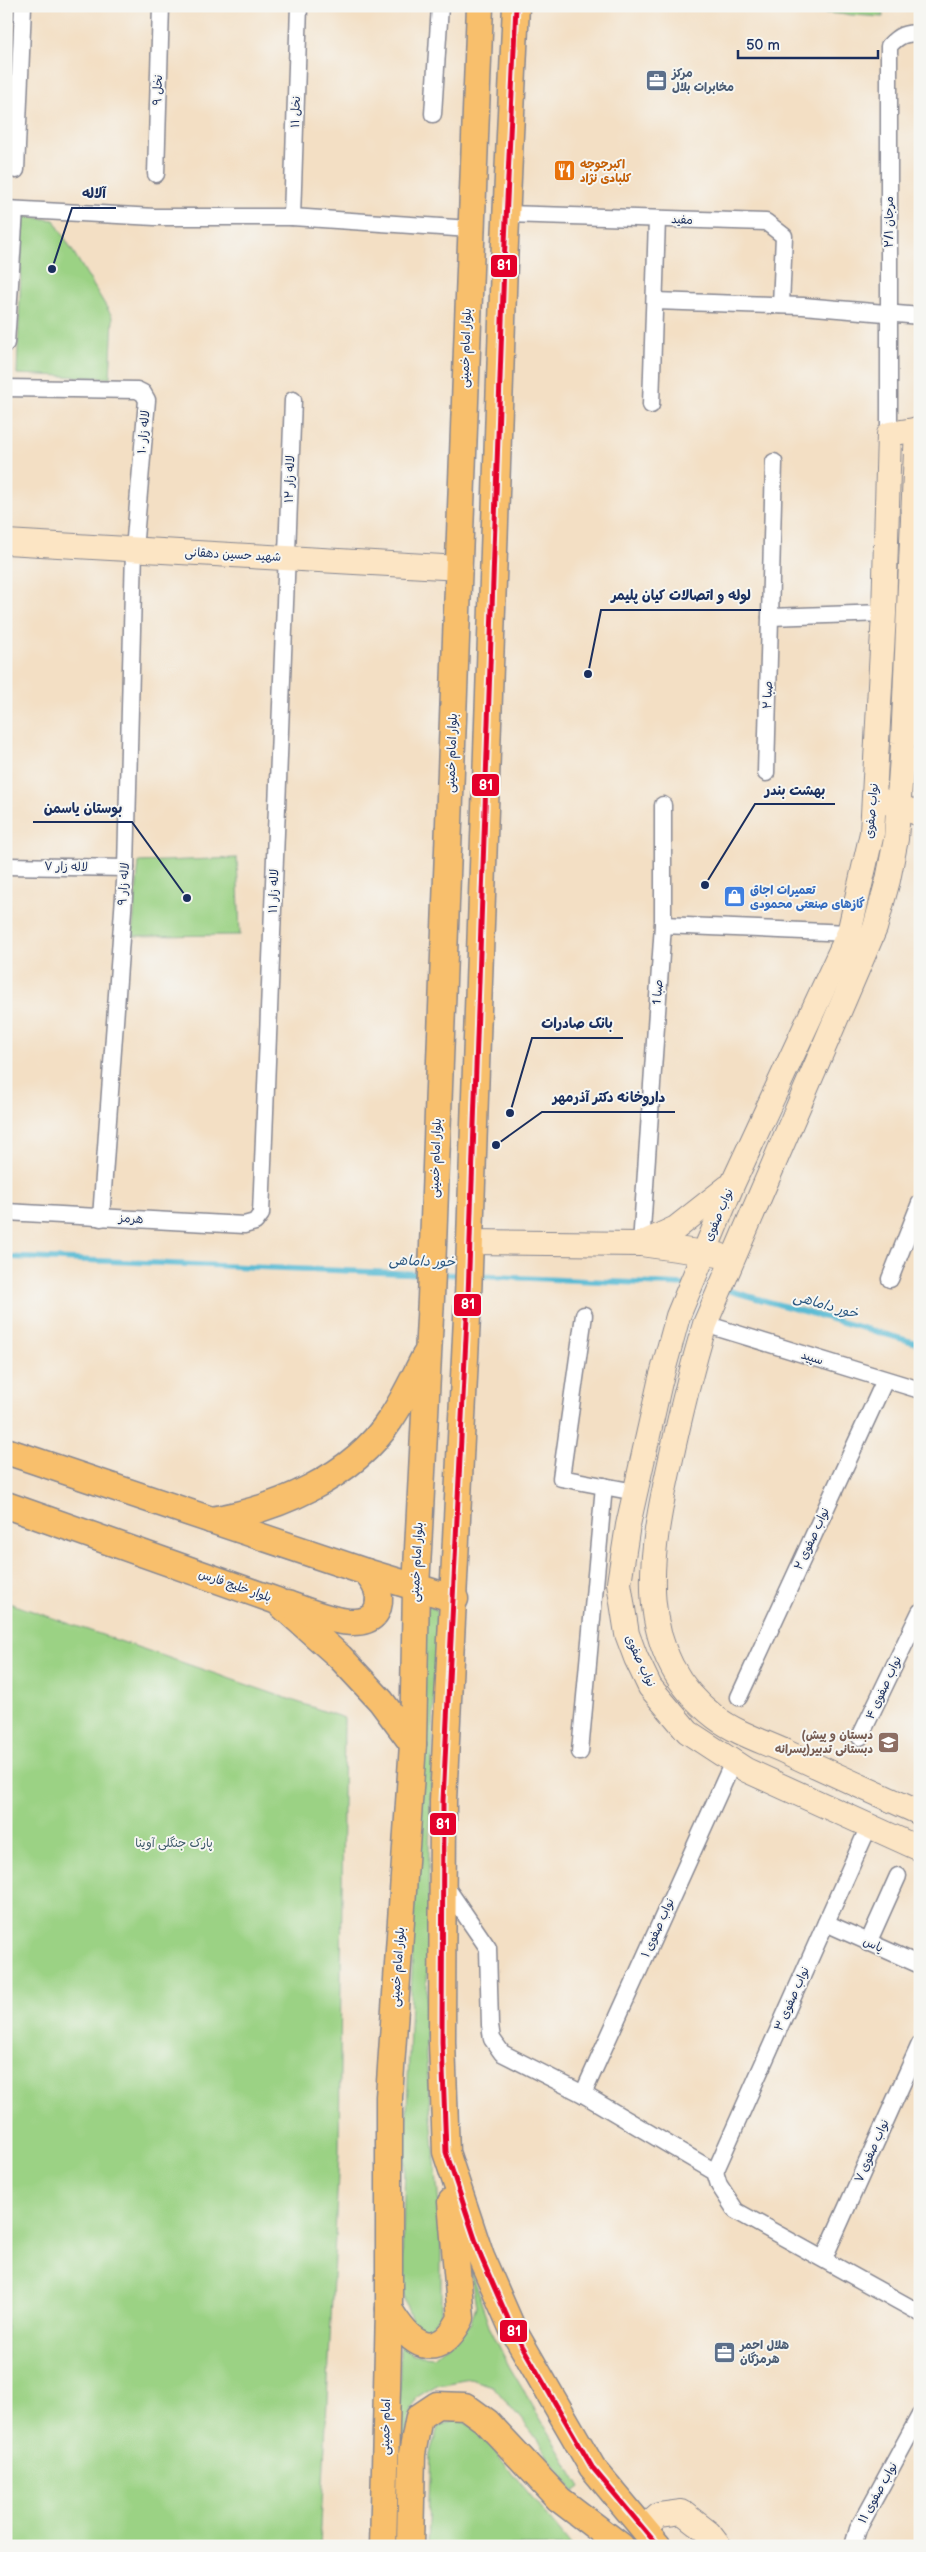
<svg xmlns="http://www.w3.org/2000/svg" width="926" height="2552" font-family="'Balsamiq Sans','Playpen Sans Arabic',sans-serif">
<style>
.green{fill:#9bd284;stroke:#5b8071}
.lines{fill:none;stroke-linecap:round;stroke-linejoin:round}
.stream{stroke:#55b9d3;stroke-width:5.5}
.street-casing{stroke:#878791;stroke-width:19}
.secondary-casing{stroke:#878791;stroke-width:26}
.primary-casing{stroke:#878791;stroke-width:29}
.street{stroke:#fff;stroke-width:16}
.secondary{stroke:#fce5c4;stroke-width:24}
.primary{stroke:#f8bf6c;stroke-width:26}
.bus-1-casing{stroke:#f6f6f2;stroke-width:9}
.bus-1{stroke:#e4002b;stroke-width:5}
.labels{text-anchor:middle;dominant-baseline:central;stroke-width:4;stroke-linejoin:round;paint-order:stroke}
.service-label{font-size:12px;font-weight:bold;fill:#4e5e75;stroke:#f6f6f2;text-anchor:start}
.street-label{font-size:12px;fill:#1b2f5e;stroke:#f6f6f2}
.food-label{font-size:12px;font-weight:bold;fill:#c56008;stroke:#f6f6f2;text-anchor:start}
.shop-label{font-size:12px;font-weight:bold;fill:#366cbe;stroke:#f6f6f2;text-anchor:start}
.education-label{font-size:12px;font-weight:bold;fill:#785e54;stroke:#f6f6f2;text-anchor:end}
.park-label{font-size:12px;fill:#3b5868;stroke:#f6f6f2}
.water-label{font-size:14px;font-style:italic;fill:#2c5881;stroke:#f6f6f2}
.leader{fill:none;stroke:#1b2f5e;stroke-width:2}
.callout-dot{fill:#1b2f5e;stroke:#f6f6f2;stroke-width:2}
.callout-label{font-size:14px;text-anchor:middle;font-weight:bold;fill:#1b2f5e;stroke:#f6f6f2;stroke-width:4;stroke-linejoin:round;paint-order:stroke}
.line-badge{stroke:#f6f6f2;stroke-width:2}
.badge-label{font-size:14px;text-anchor:middle;font-weight:bold;fill:#fff}
</style>
<rect width="100%" height="100%" fill="#f6f6f2"/>
<filter id="ink" filterUnits="userSpaceOnUse"><feTurbulence type="fractalNoise" baseFrequency=".02" numOctaves="2"/><feDisplacementMap in="SourceGraphic" scale="10" xChannelSelector="R" yChannelSelector="G"/><feConvolveMatrix kernelMatrix="1 2 1 2 8 2 1 2 1" color-interpolation-filters="sRGB"/></filter>
<filter id="wash" filterUnits="userSpaceOnUse"><feTurbulence type="fractalNoise" baseFrequency=".0096" numOctaves="4" result="noise"/><feDisplacementMap in="SourceGraphic" scale="20" xChannelSelector="R" yChannelSelector="G"/><feGaussianBlur stdDeviation="1.12" result="paint"/><feColorMatrix in="noise" values="0 0 0 0 0 0 0 0 0 0 0 0 0 0 0 0 0 1.4 0 .05"/><feComposite in="paint" operator="in"/></filter>
<g filter="url(#wash)">
<rect width="100%" height="100%" fill="#f3dfc4"/>
<g class="green">
<polygon points="824,6 884,6 883,17 824,13"/>
<polygon points="23,216 54,220 113,318 110,378 17,374"/>
<polygon points="237,858 240,935 132,936 139,862"/>
<polygon points="6,1602 344,1718 339,2154 320,2546 6,2546"/>
<polygon points="425,1605 437,1610 429,1853 426,2058 441,2228 441,2316 427,2330 413,2324 405,2302 402,2252"/>
<polygon points="469,2266 490,2328 509,2366 581,2487 574,2492 531,2431 493,2386 470,2379 437,2385 417,2397 409,2417 399,2466 400,2342 413,2355 434,2357 470,2324 476,2306"/>
<polygon points="458,2418 477,2430 572,2546 427,2546 431,2454 439,2427"/>
</g>
<g class="lines">
<g class="stream">
<polyline points="6,1257 425,1274"/>
<polyline points="437,1274 463,1275"/>
<polyline points="475,1276 685,1285"/>
<polyline points="727,1290 920,1344"/>
</g>
</g>
</g>
<g filter="url(#ink)">
<g class="lines">
<defs>
<g id="street">
<polyline points="433,114 440,6"/>
<polyline points="16,170 23,6"/>
<polyline points="156,174 161,6"/>
<polyline points="6,209 155,217 292,217 470,229"/>
<polyline points="506,214 766,222 784,236 781,305"/>
<polyline points="292,217 299,6"/>
<polyline points="655,301 803,306 920,316"/>
<polyline points="6,343 15,210"/>
<polyline points="6,388 137,390 143,393 147,400 134,550 126,868 101,1218"/>
<polyline points="651,405 657,219"/>
<path d="M889 434V46C899 35 905 33 920 33"/>
<polyline points="770,617 884,613"/>
<polyline points="766,773 774,462"/>
<polyline points="6,866 126,868"/>
<polyline points="663,925 663,805"/>
<polyline points="6,1212 244,1225 255,1222 261,1214 293,400"/>
<polyline points="641,1244 663,925 849,933"/>
<polyline points="890,1279 920,1203"/>
<polyline points="584,1315 561,1478 635,1492"/>
<polyline points="705,1324 920,1390"/>
<polyline points="739,1697 885,1380"/>
<polyline points="860,1737 920,1612"/>
<polyline points="580,1752 604,1486"/>
<polyline points="444,1884 488,1948 490,2025 492,2039 502,2053 583,2094 715,2172 719,2185 736,2211 920,2313"/>
<polyline points="826,1923 920,1965"/>
<polyline points="868,1943 898,1876"/>
<polyline points="583,2094 733,1762"/>
<polyline points="715,2172 869,1826"/>
<polyline points="824,2258 920,2044"/>
<polyline points="853,2546 858,2529 920,2415"/>
</g>
<g id="secondary">
<path d="M917 429 903 743 896 839 888 880 875 928 705 1324C691 1370 680 1416 670 1463 650 1553 631 1652 715 1717 736 1733 762 1741 786 1752 831 1773 875 1793 920 1813"/>
<polyline points="920,429 889,434 884,613 872,833 849,933 733,1183 678,1316 660,1382 628,1525 619,1583 627,1634 636,1658 650,1687 688,1732 746,1770 920,1849"/>
<polyline points="6,542 460,568"/>
<polyline points="884,801 920,814"/>
<polyline points="469,1242 641,1244 719,1255"/>
<polyline points="641,1244 676,1228 728,1187"/>
<polyline points="644,2528 659,2515 682,2512 709,2533 719,2546"/>
</g>
<g id="primary">
<polyline points="516,6 504,264 468,1297 443,1801 442,2042 446,2152 481,2257 513,2330 592,2467 658,2546"/>
<polyline points="6,1451 366,1572 455,1599"/>
<polyline points="6,1505 277,1601 340,1657 381,1701 413,1744"/>
<path d="M211 1520C276 1510 353 1477 390 1420 404 1400 414 1377 425 1356"/>
<path d="M287 1604C308 1611 369 1639 378 1607 382 1593 374 1582 366 1572"/>
<path d="M389 2309C410 2345 437 2365 461 2318L451 2202"/>
<polyline points="383,2546 389,2309 389,2097 413,1744 416,1588 431,1298 480,6"/>
<polyline points="410,2546 412,2454 419,2417 437,2405 465,2406 487,2422 559,2499 621,2546"/>
</g>
</defs>
<use href="#street" class="street-casing"/>
<use href="#secondary" class="secondary-casing"/>
<use href="#primary" class="primary-casing"/>
<use href="#street" class="street"/>
<use href="#secondary" class="secondary"/>
<use href="#primary" class="primary"/>
<defs>
<polyline id="bus-1" points="516,6 504,264 468,1297 443,1801 442,2042 446,2152 481,2257 513,2330 592,2467 658,2546"/>
</defs>
<use href="#bus-1" class="bus-1-casing"/>
<use href="#bus-1" class="bus-1"/>
</g>
</g>
<defs>
<symbol id="office-square" viewBox="-11 -11 22 22"><rect x="-9" y="-9" width="18" height="18" rx="4" fill="#5c6f8a" stroke="#f6f6f2"/><path d="M-6-3h4V-5.5h4V-3h4V5H-6ZM-1-4.5V-3h2v-1.5ZM-6 0V1H6V0Z" fill="#fff"/></symbol>
<symbol id="restaurant-square" viewBox="-11 -11 22 22"><rect x="-9" y="-9" width="18" height="18" rx="4" fill="#e8710a" stroke="#f6f6f2"/><path d="M-5-6h1v4h1v-4h1v4h1v-4h1v5L-1.5 .5V6h-2V.5L-5-1ZM5-6V6H3V1.5H1.5Q1.5-4 5-6Z" fill="#fff"/></symbol>
<symbol id="shop-square" viewBox="-11 -11 22 22"><rect x="-9" y="-9" width="18" height="18" rx="4" fill="#3f7fe0" stroke="#f6f6f2"/><path d="M-5-2.5h2.3a2.7 3.5 0 0 1 5.4 0H5L5.5 6h-11ZM-1.5-2.5h3a1.5 2.3 0 0 0-3 0Z" fill="#fff"/></symbol>
<symbol id="school-square" viewBox="-11 -11 22 22"><rect x="-9" y="-9" width="18" height="18" rx="4" fill="#8d6e63" stroke="#f6f6f2"/><path d="M0-5L7-2L0 1L-7-2ZM-4 1L0 2.5L4 1V4Q0 6-4 4Z" fill="#fff"/></symbol>
</defs>
<g fill-rule="evenodd">
<use href="#office-square" x="644" y="68" width="25" height="25"/>
<use href="#restaurant-square" x="552" y="158" width="25" height="25"/>
<use href="#shop-square" x="722" y="884" width="25" height="25"/>
<use href="#school-square" x="876" y="1730" width="25" height="25"/>
<use href="#office-square" x="712" y="2340" width="25" height="25"/>
</g>
<g class="labels">
<g class="service-label">
<text x="672" y="73">مرکز<tspan x="672" dy="14">مخابرات بلال</tspan></text>
<text x="740" y="2345">هلال احمر<tspan x="740" dy="14">هرمزگان</tspan></text>
</g>
<g class="street-label">
<text transform="translate(158 90) rotate(-88)">نخل ۹</text>
<text transform="translate(296 112) rotate(-88)">نخل ۱۱</text>
<text transform="translate(682 220) rotate(2)">مفید</text>
<text transform="translate(889 222) rotate(-90)">مرجان ۲/۱</text>
<text transform="translate(466 348) rotate(-88)">بلوار امام خمینی</text>
<text transform="translate(144 432) rotate(-85)">لاله زار ۱۰</text>
<text transform="translate(290 479) rotate(-88)">لاله زار ۱۲</text>
<text transform="translate(233 555) rotate(3)">شهید حسین دهقانی</text>
<text transform="translate(768 695) rotate(-88)">صبا ۲</text>
<text transform="translate(452 753) rotate(-88)">بلوار امام خمینی</text>
<text transform="translate(872 811) rotate(-85)">نواب صفوی</text>
<text transform="translate(66 867) rotate(1)">لاله زار ۷</text>
<text transform="translate(124 884) rotate(-86)">لاله زار ۹</text>
<text transform="translate(274 891) rotate(-88)">لاله زار ۱۱</text>
<text transform="translate(658 992) rotate(-86)">صبا 1</text>
<text transform="translate(436 1158) rotate(-88)">بلوار امام خمینی</text>
<text transform="translate(719 1215) rotate(-67)">نواب صفوی</text>
<text transform="translate(131 1219) rotate(3)">هرمز</text>
<text transform="translate(812 1358) rotate(17)">سپید</text>
<text transform="translate(812 1539) rotate(-65)">نواب صفوی ۲</text>
<text transform="translate(417 1562) rotate(-87)">بلوار امام خمینی</text>
<text transform="translate(235 1586) rotate(19)">بلوار خلیج فارس</text>
<text transform="translate(640 1661) rotate(65)">نواب صفوی</text>
<text transform="translate(884 1688) rotate(-65)">نواب صفوی ۴</text>
<text transform="translate(658 1928) rotate(-66)">نواب صفوی ۱</text>
<text transform="translate(873 1945) rotate(24)">یاس</text>
<text transform="translate(398 1967) rotate(-86)">بلوار امام خمینی</text>
<text transform="translate(792 1999) rotate(-66)">نواب صفوی ۳</text>
<text transform="translate(872 2151) rotate(-66)">نواب صفوی ۷</text>
<text transform="translate(386 2427) rotate(-89)">امام خمینی</text>
<text transform="translate(878 2493) rotate(-61)">نواب صفوی ۱۱</text>
</g>
<g class="food-label">
<text x="580" y="164">اکبرجوجه<tspan x="580" dy="14">کلبادی نژاد</tspan></text>
</g>
<g class="shop-label">
<text x="750" y="890">تعمیرات اجاق<tspan x="750" dy="14">گازهای صنعتی محمودی</tspan></text>
</g>
<g class="education-label">
<text x="873" y="1735">(دبستان و پیش<tspan x="873" dy="14">دبستانی تدبیر(پسرانه</tspan></text>
</g>
<g class="park-label">
<text x="174" y="1843">پارک جنگلی آوینا</text>
</g>
<g class="water-label">
<text transform="translate(422 1261) rotate(2)">خور داماهی</text>
<text transform="translate(826 1305) rotate(16)">خور داماهی</text>
</g>
</g>
<path class="leader" d="M52 269L72 208H116M588 674L601 610H761M705 885L755 804H835M187 898L132 822H33M510 1113L532 1038H623M496 1145L542 1112H675"/>
<g class="callout-dot">
<circle cx="52" cy="269" r="5"/>
<circle cx="588" cy="674" r="5"/>
<circle cx="705" cy="885" r="5"/>
<circle cx="187" cy="898" r="5"/>
<circle cx="510" cy="1113" r="5"/>
<circle cx="496" cy="1145" r="5"/>
</g>
<g class="callout-label">
<text x="94" y="198">آلاله</text>
<text x="681" y="600">لوله و اتصالات کیان پلیمر</text>
<text x="795" y="795">بهشت بندر</text>
<text x="83" y="813">بوستان یاسمن</text>
<text x="577" y="1028">بانک صادرات</text>
<text x="609" y="1102">داروخانه دکتر آذرمهر</text>
</g>
<g class="line-badge">
<rect x="490" y="254" width="28" height="24" rx="5" fill="#e4002b"/>
<rect x="471" y="773" width="29" height="24" rx="5" fill="#e4002b"/>
<rect x="453" y="1293" width="29" height="24" rx="5" fill="#e4002b"/>
<rect x="429" y="1812" width="28" height="24" rx="5" fill="#e4002b"/>
<rect x="499" y="2319" width="29" height="24" rx="5" fill="#e4002b"/>
</g>
<g class="badge-label">
<text x="504" y="270">81</text>
<text x="486" y="790">81</text>
<text x="468" y="1309">81</text>
<text x="443" y="1829">81</text>
<text x="514" y="2336">81</text>
</g>
<rect width="926" height="2552" fill="none" stroke="#f6f6f2" stroke-width="25"/>
<path d="M738 50v8h140v-8" fill="none" stroke="#1b2f5e" stroke-width="2.5"/>
<text x="746" y="50" font-size="15" fill="#1b2f5e" stroke="#f6f6f2" stroke-width="4" paint-order="stroke">50 m</text>
</svg>
